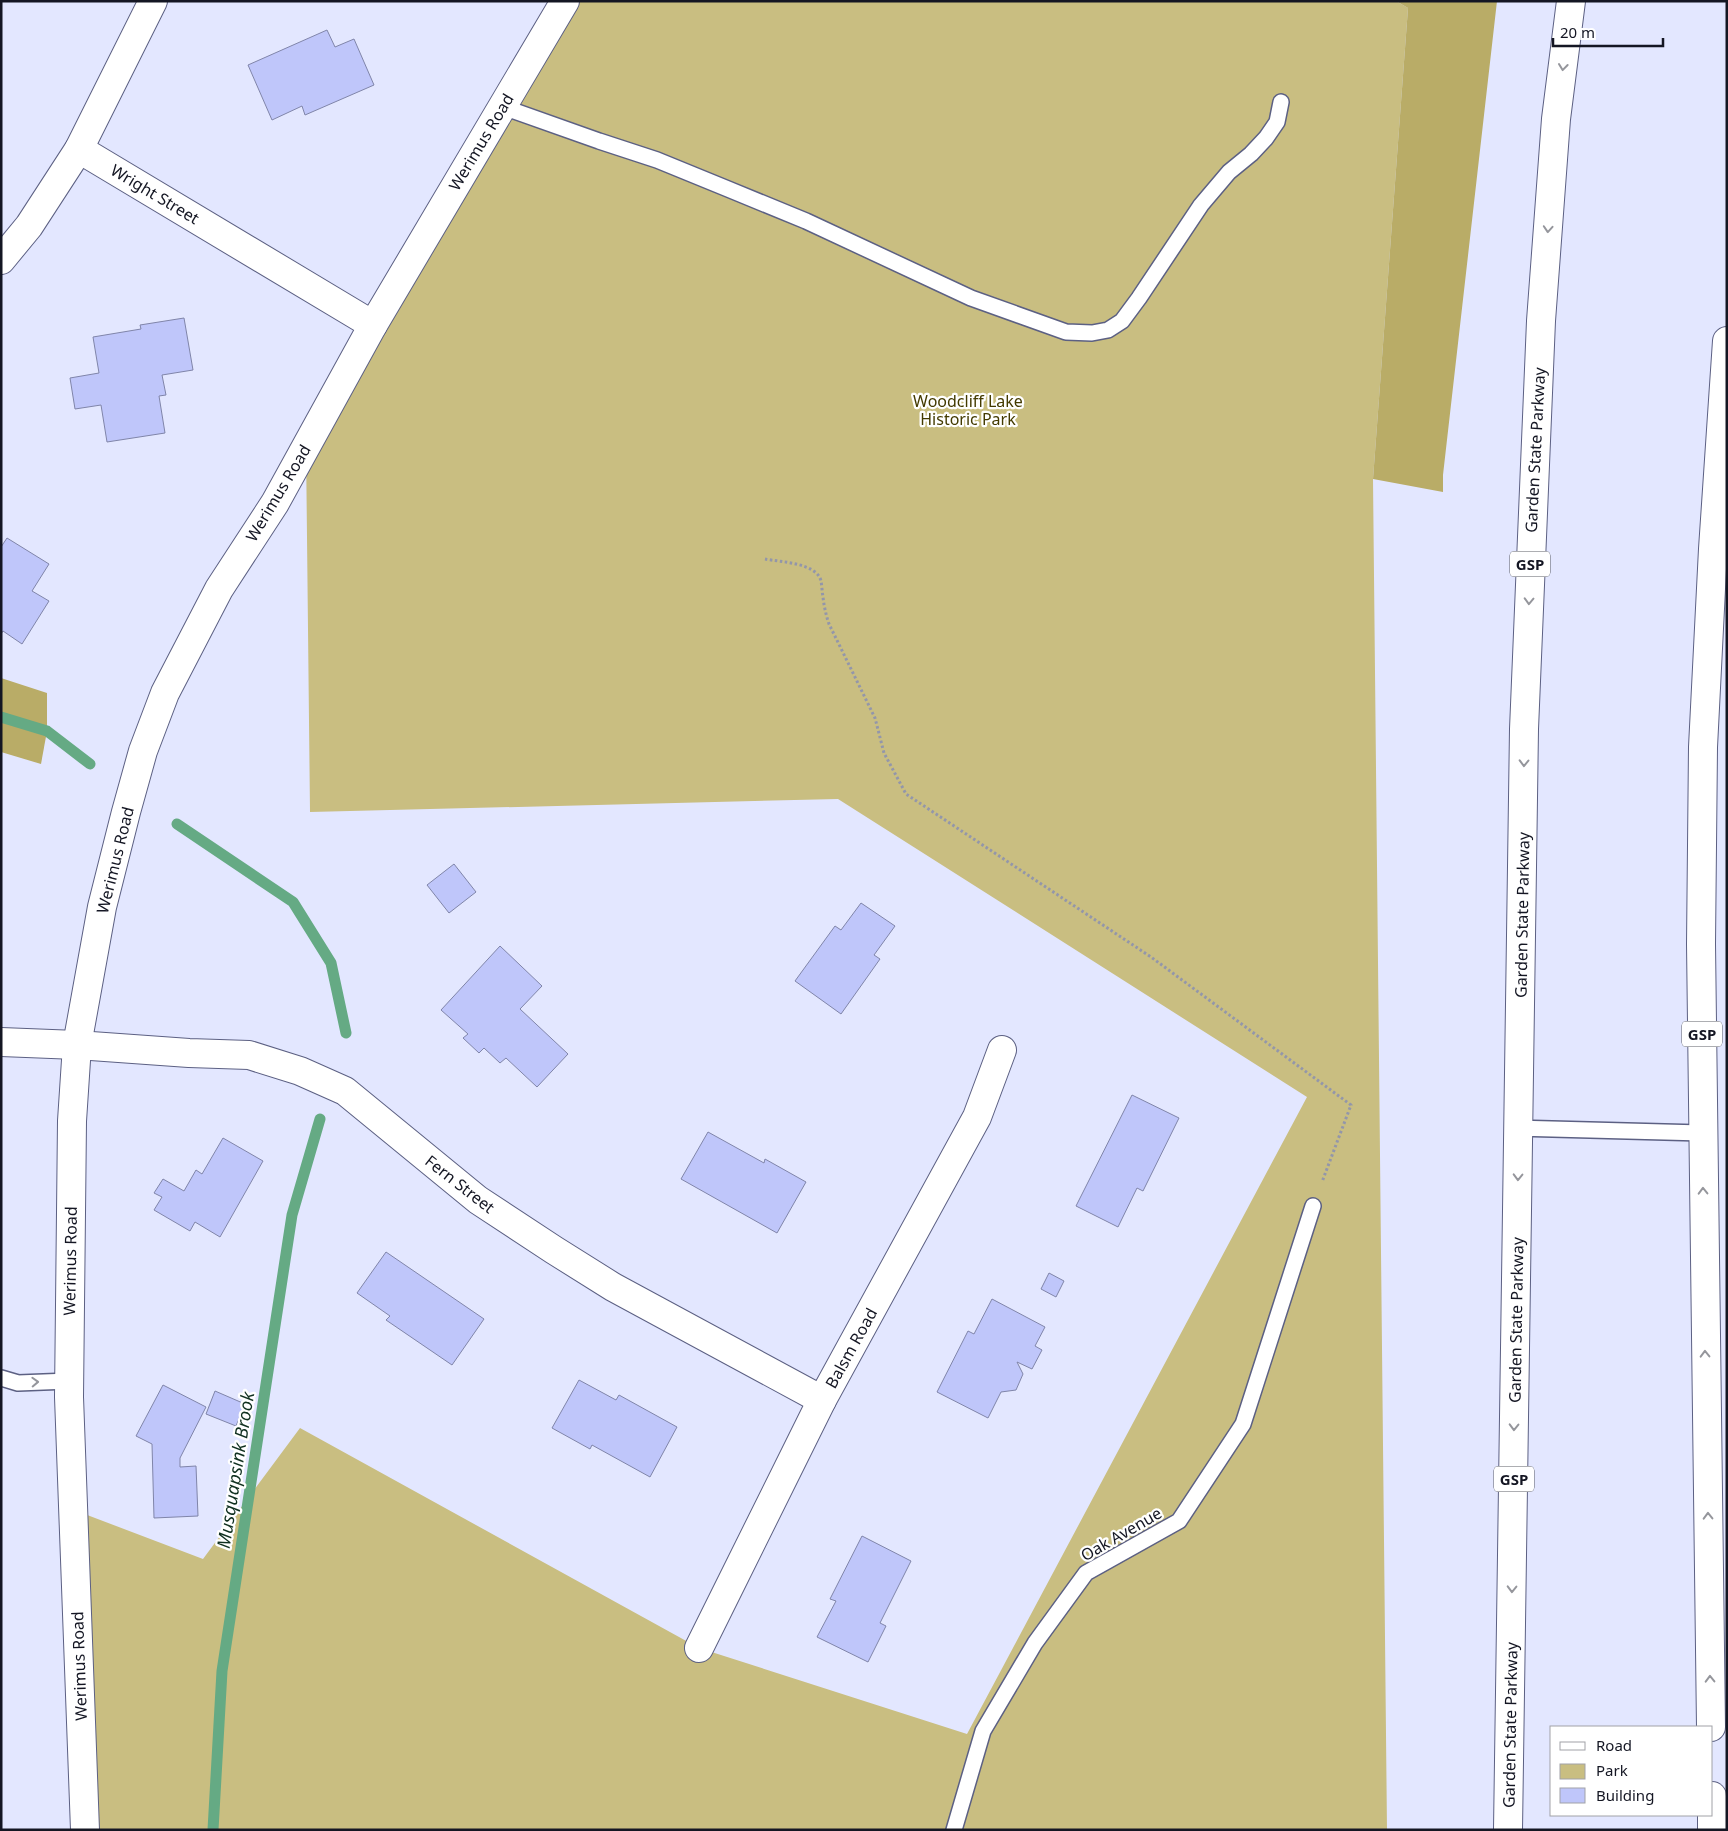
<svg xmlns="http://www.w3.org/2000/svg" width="1728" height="1831" font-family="'Noto Sans',sans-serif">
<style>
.green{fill:#c9be81}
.forest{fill:#b9ac67}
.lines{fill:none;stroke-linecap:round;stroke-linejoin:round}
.stream{stroke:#65aa84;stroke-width:11}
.building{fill:#bfc6fa;stroke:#8085a9}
.lane-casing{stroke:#5c6083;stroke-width:18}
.street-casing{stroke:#5c6083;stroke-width:30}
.secondary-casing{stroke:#5c6083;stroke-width:30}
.highway-casing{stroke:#5c6083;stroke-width:30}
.path{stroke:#9396aa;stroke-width:3;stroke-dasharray:2.5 2.5;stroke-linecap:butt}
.lane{stroke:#fff;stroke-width:15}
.street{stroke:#fff;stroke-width:28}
.secondary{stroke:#fff;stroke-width:28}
.highway{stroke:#fff;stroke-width:28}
.oneway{stroke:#95969c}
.labels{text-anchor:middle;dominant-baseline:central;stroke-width:4.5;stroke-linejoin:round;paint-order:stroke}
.shield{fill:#fff;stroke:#5a5c65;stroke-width:1}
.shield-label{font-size:15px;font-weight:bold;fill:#141623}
.street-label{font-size:16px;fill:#141623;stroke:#fff}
.park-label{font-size:16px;fill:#433a00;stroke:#fff}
.water-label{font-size:18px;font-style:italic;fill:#103020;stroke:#fff}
</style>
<rect width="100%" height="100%" fill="#e3e7ff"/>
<polygon class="green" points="565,1 1396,1 1408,8 1373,479 1387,1830 85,1830 74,1510 203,1559 300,1428 699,1648 967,1734 1307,1097 838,799 310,812 306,445"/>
<g class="forest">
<polygon points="1396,1 1497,1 1443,475 1443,492 1373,479 1408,8"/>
<polygon points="1,678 47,693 47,731 41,764 1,752"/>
</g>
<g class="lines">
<g class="stream">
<polyline points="1,717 47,731 90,764"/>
<polyline points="177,824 293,902 331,963 346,1033"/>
<polyline points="213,1830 222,1671 292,1215 320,1119"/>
</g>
</g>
<g class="building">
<polygon points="327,30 335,47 354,39 374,85 305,115 302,106 272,120 248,65"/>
<polygon points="184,318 193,370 162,375 166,395 159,396 165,433 107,442 101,405 75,409 70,378 99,373 93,337 141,329 140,325"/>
<polygon points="7,538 49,564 32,591 49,601 22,644 3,631 1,634 1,547"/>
<polygon points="454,864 476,892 449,913 427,885"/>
<polygon points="861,903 895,926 874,955 880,959 841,1014 795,981 835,926 841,930"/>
<polygon points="500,946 542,986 520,1009 568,1054 537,1087 506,1058 500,1063 484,1048 479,1053 463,1038 468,1034 441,1010"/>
<polygon points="1132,1095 1179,1118 1143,1191 1137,1188 1118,1227 1076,1206"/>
<polygon points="708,1132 764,1163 765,1159 806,1182 777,1233 681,1179"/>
<polygon points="223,1138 263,1161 220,1237 195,1222 190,1231 154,1210 162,1197 154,1193 163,1179 184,1191 196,1170 202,1174"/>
<polygon points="386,1252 484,1319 452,1365 386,1320 390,1316 357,1293"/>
<polygon points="1049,1273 1064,1281 1056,1297 1041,1289"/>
<polygon points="992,1299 1045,1327 1035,1346 1042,1350 1032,1369 1017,1362 1023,1374 1016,1390 1001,1392 988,1418 937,1392 968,1331 974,1334"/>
<polygon points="579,1380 616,1400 619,1395 677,1427 650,1477 592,1445 590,1449 552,1428"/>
<polygon points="163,1385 206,1407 180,1458 180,1467 196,1466 198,1516 154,1518 152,1444 136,1436"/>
<polygon points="215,1391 245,1404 236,1426 206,1414"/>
<polygon points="862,1536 911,1561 880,1623 886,1626 868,1662 817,1637 836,1601 830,1599"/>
</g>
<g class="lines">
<defs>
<g id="lane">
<polyline points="503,107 599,141 657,160 728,189 806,221 971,298 1066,332 1092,333 1108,330 1122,321 1139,298 1201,205 1229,172 1251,154 1266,138 1277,122 1281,102"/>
<polyline points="1519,1128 1702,1133"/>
<polyline points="1,1378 18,1383 69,1381"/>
<polyline points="954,1830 983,1731 1035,1643 1086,1573 1179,1521 1243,1424 1313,1206"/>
</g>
<g id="street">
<polyline points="79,149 373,325"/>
<polyline points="1,260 29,226 79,149 153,1"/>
<polyline points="1,1042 77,1045 189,1053 249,1055 300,1071 345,1091 478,1200 554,1250 613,1287 822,1400"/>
<polyline points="699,1648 822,1400 977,1117 1002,1050"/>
</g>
<polyline id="secondary" points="85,1830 69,1397 72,1121 77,1045 102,907 126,812 143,751 165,693 219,589 275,503 373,325 565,1"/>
<g id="highway">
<polyline points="1711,1727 1701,944 1703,747 1713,549 1727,341"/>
<polyline points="1712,1796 1712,1830"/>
<polyline points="1508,1830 1524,729 1541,321 1556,119 1571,1"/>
</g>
</defs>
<use href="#lane" class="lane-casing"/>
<use href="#street" class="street-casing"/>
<use href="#secondary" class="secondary-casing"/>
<use href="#highway" class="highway-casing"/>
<path class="path" d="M765 559C781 562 817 563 821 581 822 586 822 592 823 597 824 606 826 615 829 624L875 718 884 753 906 794 1151 957 1351 1105 1322 1182"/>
<use href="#lane" class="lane"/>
<use href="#street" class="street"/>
<use href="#secondary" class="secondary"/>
<use href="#highway" class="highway"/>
</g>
<defs><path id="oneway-chevron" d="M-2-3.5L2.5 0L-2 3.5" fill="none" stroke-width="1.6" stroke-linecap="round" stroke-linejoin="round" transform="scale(1.25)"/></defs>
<g class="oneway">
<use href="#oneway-chevron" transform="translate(1563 67) rotate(97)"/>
<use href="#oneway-chevron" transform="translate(1548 229) rotate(94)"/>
<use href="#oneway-chevron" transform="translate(1529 601) rotate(92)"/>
<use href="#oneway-chevron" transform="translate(1524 763) rotate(91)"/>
<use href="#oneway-chevron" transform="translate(1518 1177) rotate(91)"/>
<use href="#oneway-chevron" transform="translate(1703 1191) rotate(-91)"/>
<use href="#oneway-chevron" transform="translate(1705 1354) rotate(-91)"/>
<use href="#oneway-chevron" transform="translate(35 1382) rotate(-2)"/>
<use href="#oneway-chevron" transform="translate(1514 1427) rotate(91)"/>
<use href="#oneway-chevron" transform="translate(1708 1516) rotate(-91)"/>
<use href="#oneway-chevron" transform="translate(1512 1589) rotate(91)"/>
<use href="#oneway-chevron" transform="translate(1710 1679) rotate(-91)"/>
</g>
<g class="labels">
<g class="shield">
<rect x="1510" y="551.5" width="40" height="25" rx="4"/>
<rect x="1682" y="1021.5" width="40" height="25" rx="4"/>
<rect x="1494" y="1466.5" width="40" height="25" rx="4"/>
</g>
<g class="shield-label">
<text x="1530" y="564">GSP</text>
<text x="1702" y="1034">GSP</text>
<text x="1514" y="1479">GSP</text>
</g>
<g class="street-label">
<text transform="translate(481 142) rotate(-59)">Werimus Road</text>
<text transform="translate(155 194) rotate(31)">Wright Street</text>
<text transform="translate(1535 450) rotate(-87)">Garden State Parkway</text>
<text transform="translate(278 493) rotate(-59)">Werimus Road</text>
<text transform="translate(115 860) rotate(-76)">Werimus Road</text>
<text transform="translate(1522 915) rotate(-89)">Garden State Parkway</text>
<text transform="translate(460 1184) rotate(38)">Fern Street</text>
<text transform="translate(70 1261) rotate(-89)">Werimus Road</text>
<text transform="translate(1516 1320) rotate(-89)">Garden State Parkway</text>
<text transform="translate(851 1348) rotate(-61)">Balsm Road</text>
<text transform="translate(1121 1534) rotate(-30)">Oak Avenue</text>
<text transform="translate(79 1666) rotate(-92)">Werimus Road</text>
<text transform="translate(1510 1725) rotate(-89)">Garden State Parkway</text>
</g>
<g class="park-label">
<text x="968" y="401">Woodcliff Lake<tspan x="968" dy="18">Historic Park</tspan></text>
</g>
<g class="water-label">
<text transform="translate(235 1470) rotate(-81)">Musquapsink Brook</text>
</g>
</g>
<rect width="1728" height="1831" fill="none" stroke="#141623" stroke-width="5"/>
<rect x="1550" y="1726" width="162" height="90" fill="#ffffff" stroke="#a1a2a7"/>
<rect x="1560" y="1742" width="25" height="8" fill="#ffffff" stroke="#a1a2a7"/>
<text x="1596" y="1751" font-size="15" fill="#141623">Road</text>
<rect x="1560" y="1764" width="25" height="15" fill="#c9be81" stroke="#a1a2a7"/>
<text x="1596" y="1776" font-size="15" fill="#141623">Park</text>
<rect x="1560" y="1788" width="25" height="15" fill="#bfc6fa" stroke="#a1a2a7"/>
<text x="1596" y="1801" font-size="15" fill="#141623">Building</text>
<path d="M1553 38v8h110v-8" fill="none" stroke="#141623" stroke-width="2.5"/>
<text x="1560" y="38" font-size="15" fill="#141623" stroke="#ffffff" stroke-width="4" paint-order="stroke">20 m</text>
</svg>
